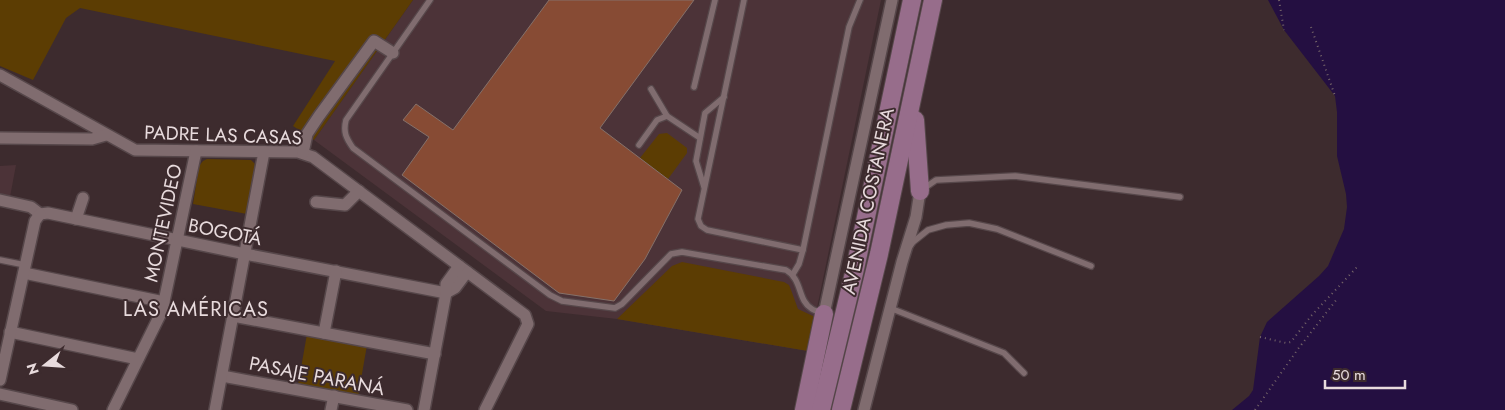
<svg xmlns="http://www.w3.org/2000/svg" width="1505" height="410" font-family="Jost,sans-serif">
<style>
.built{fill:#4c3338}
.green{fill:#5c3d03}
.water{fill:#240f41}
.building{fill:#874b34;stroke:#85716a}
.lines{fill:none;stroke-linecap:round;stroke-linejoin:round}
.service-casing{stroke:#56474a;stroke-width:8}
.minor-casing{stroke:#56474a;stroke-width:14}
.primary-casing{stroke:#56474a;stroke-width:20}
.path{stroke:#766669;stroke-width:2;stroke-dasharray:1 4;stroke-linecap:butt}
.service{stroke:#806c6f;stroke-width:5.5}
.minor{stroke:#806c6f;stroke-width:11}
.primary{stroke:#976d8b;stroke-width:18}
.labels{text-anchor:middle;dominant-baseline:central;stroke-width:4;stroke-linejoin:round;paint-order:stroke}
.street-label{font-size:19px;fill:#e8dbdd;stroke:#3d2b2e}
.neighbourhood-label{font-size:20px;letter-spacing:1px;fill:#e8dbdd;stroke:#3d2b2e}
</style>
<rect width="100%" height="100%" fill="#3d2b2e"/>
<g class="built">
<polygon points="413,0 881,0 808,351 617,319 546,311 314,140"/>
<polygon points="16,165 10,197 0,195 0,166"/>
</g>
<g class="green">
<polygon points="0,0 413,0 314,140 293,126 335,61 80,8 66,18 33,80 0,66"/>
<polygon points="667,133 687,148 687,153 668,179 640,158 659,134"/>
<polygon points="207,159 251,160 255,164 247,214 193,204 199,166 203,161"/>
<polygon points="682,262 784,282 789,285 791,290 798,309 815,317 808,351 617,319 672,266"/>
<polygon points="307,334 367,345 358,397 298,385"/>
</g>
<polygon class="water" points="1268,0 1505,0 1505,410 1232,410 1249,396 1253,390 1260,337 1267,322 1319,276 1328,266 1344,229 1347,207 1346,194 1337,156 1337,112 1335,96 1284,30"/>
<polygon class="building" points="549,0 694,0 600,128 682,190 645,259 614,301 559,293 402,175 429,137 403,120 416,104 453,130"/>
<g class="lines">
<defs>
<g id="service">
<path d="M430 0 346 120C343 132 346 138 353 148L550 295 562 301 615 308 622 304 671 254 682 252 786 270C803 280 797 300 812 309 815 311 820 312 823 313"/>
<polyline points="744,0 698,219 701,226 707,230 803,250"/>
<polyline points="694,87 715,0"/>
<polyline points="651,89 667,116 700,138"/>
<polyline points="639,145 657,120 667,116"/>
<polyline points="704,187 696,161 705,113 724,97"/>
<polyline points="923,189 936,180 1015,176 1180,197"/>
<polyline points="910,246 913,242 928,230 946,225 969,223 997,229 1091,266"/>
<polyline points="0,260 25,265"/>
<polyline points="793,274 799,264 803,250 849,27 860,0"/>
<polyline points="890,308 1004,353 1024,373"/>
</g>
<g id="minor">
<polyline points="0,75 135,150 298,152 313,157 525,315 528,324 485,410"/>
<polyline points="0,138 92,139 106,135"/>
<polyline points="303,153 307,134 319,116 374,41 393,53"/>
<polyline points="0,200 31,207 40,214"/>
<polyline points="316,202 345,205 359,191"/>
<polyline points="40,214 48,213 245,254 446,293"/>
<polyline points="76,219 83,198"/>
<polyline points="24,273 164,302"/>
<polyline points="446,293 455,288 467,272"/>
<polyline points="824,314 892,0"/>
<polyline points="233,316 435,354"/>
<polyline points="10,332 138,359"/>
<polyline points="324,333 336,271"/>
<polyline points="222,376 407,410"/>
<polyline points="0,380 35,221 40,214"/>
<polyline points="0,394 72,410"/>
<polyline points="113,410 162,311 196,151"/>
<polyline points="215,410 264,152"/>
<polyline points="331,410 334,396"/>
<polyline points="424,410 446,293 446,284 459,266"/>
<polyline points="864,410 902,262 916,217 920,191"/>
</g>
<g id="primary">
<polyline points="915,120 920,191"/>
<polyline points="804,410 824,314"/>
<polyline points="821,410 855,269 912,0"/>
<polyline points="841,410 879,254 933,0"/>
</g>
</defs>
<use href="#service" class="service-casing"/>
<use href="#minor" class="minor-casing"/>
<use href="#primary" class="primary-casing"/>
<g class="path">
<polyline points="1279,0 1284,30"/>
<polyline points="1311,27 1335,96"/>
<polyline points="1260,337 1286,343 1291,342 1311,316 1358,266"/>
<polyline points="1255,410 1298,349 1337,299"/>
</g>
<use href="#service" class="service"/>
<use href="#minor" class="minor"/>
<use href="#primary" class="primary"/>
</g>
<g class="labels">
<g class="street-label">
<text transform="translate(223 135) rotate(2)">PADRE LAS CASAS</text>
<text transform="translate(868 201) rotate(-78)">AVENIDA COSTANERA</text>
<text transform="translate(163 223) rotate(-78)">MONTEVIDEO</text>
<text transform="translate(225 232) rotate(11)">BOGOTÁ</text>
<text transform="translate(317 376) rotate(11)">PASAJE PARANÁ</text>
</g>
<g class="neighbourhood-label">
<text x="196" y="309">LAS AMÉRICAS</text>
</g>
</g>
<g transform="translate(45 365) rotate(253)" stroke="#3d2b2e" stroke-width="4" paint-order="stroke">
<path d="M0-4L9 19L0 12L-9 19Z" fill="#e8dbdd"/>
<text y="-8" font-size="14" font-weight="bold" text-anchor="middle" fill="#e8dbdd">N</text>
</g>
<path d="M1325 380v8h80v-8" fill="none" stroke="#e8dbdd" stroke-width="2.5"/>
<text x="1332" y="380" font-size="15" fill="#e8dbdd" stroke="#3d2b2e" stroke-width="4" paint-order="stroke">50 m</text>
</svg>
